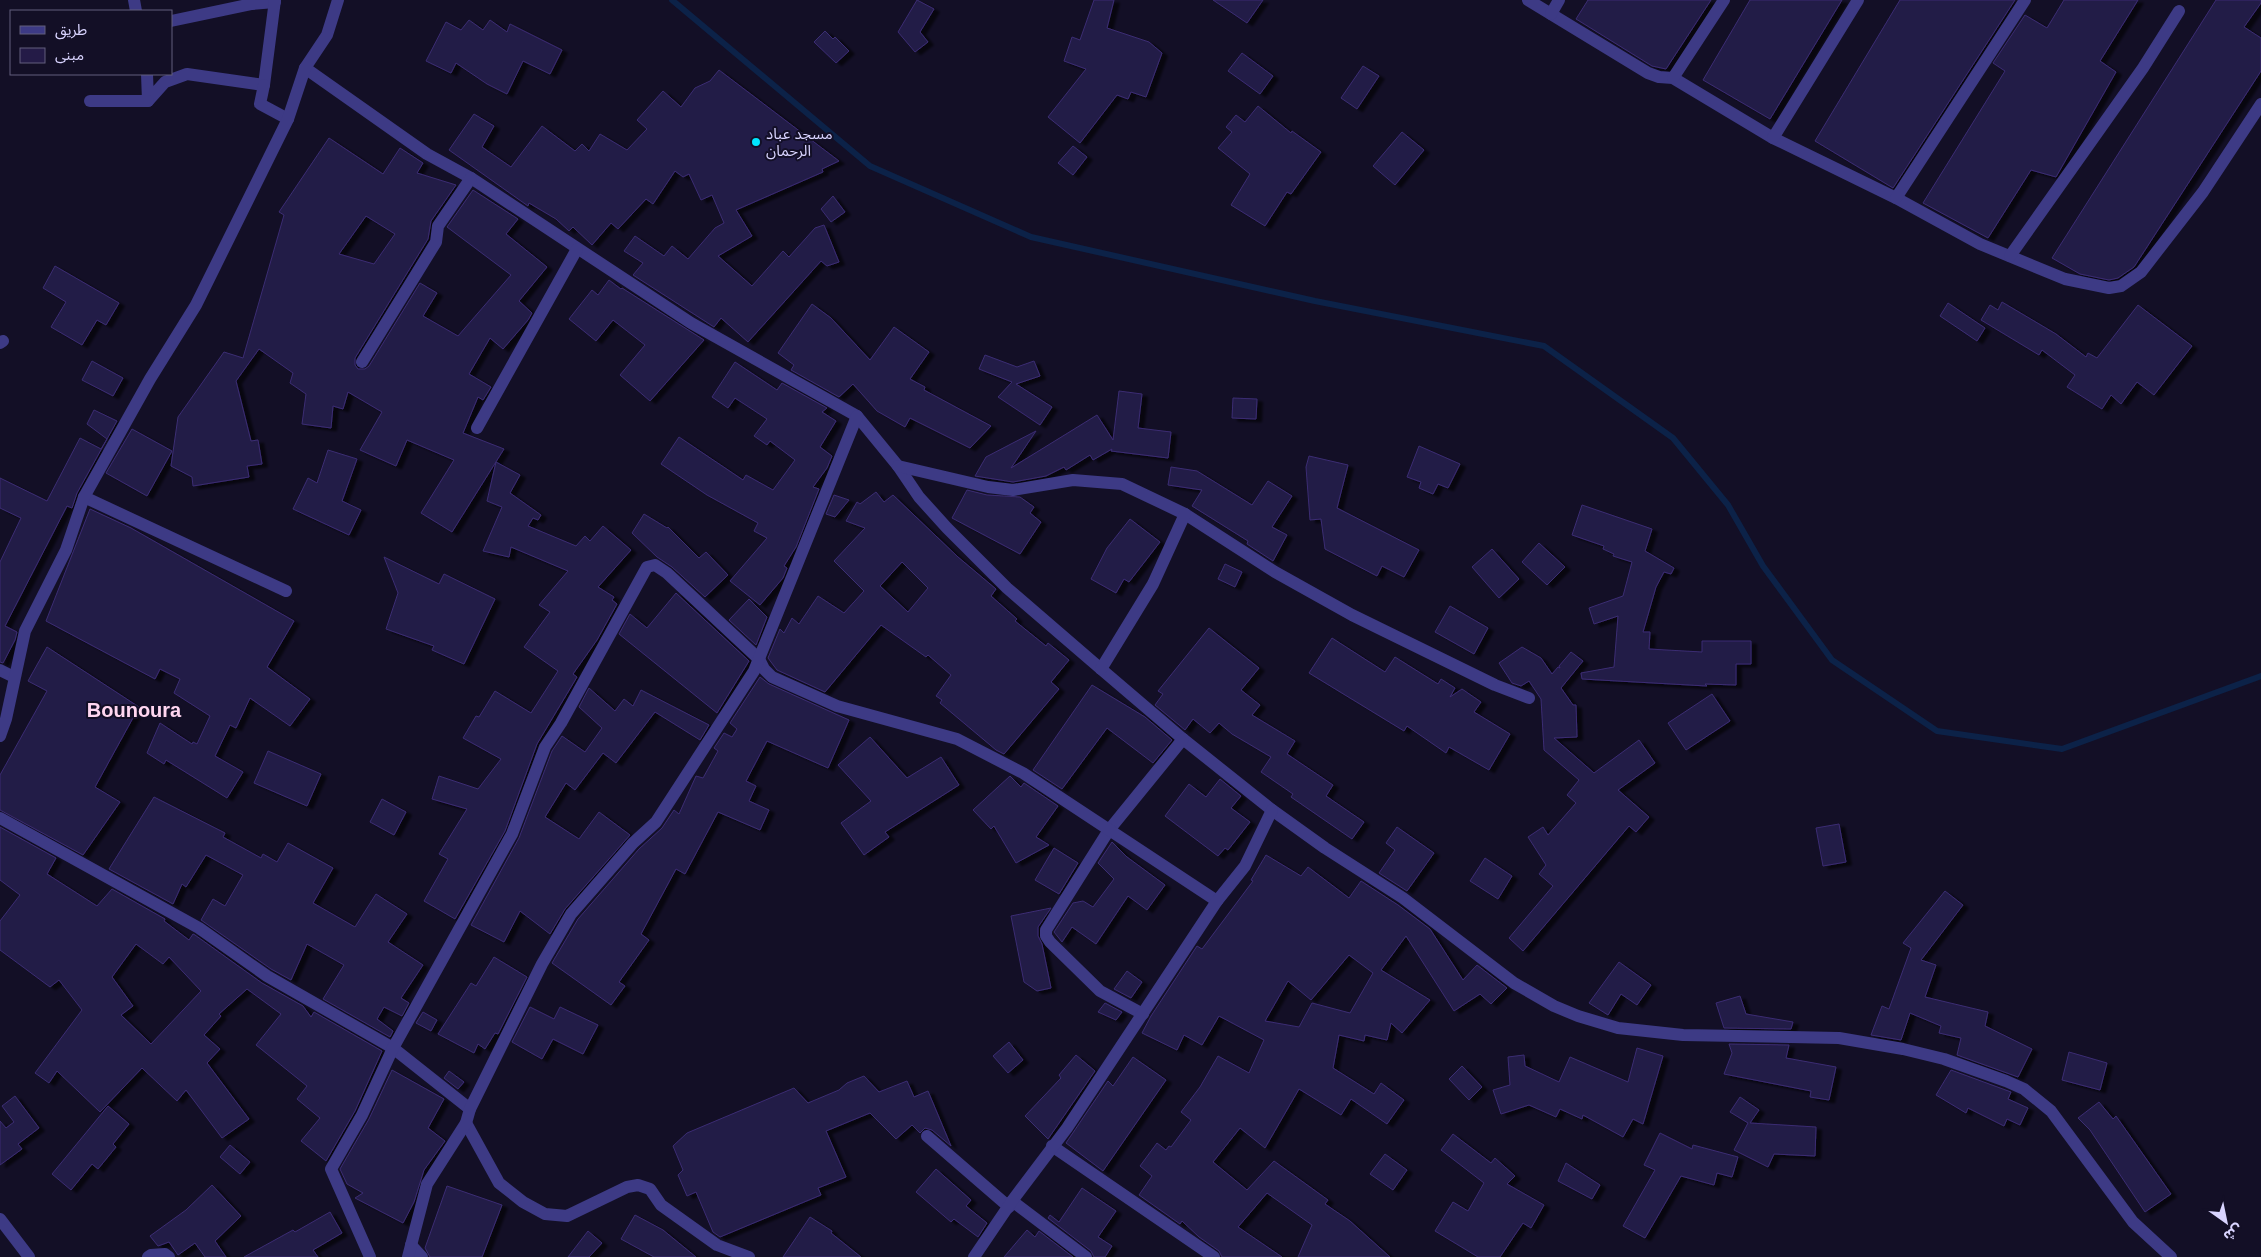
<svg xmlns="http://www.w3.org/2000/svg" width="2261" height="1257" font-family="Arial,'Noto Sans Arabic',sans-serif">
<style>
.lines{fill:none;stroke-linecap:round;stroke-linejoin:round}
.stream{stroke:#0c2248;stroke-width:6}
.building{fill:#241b47;stroke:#3b2d73;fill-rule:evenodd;filter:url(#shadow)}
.minor{stroke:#3d3a85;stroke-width:12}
.poi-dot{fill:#00e5ff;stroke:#130f26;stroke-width:2}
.labels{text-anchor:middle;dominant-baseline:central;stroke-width:4;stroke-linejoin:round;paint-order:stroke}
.poi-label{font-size:15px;fill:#d9d4ff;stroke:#130f26;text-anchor:start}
.district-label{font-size:20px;font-weight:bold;fill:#ffd6f0;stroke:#130f26}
</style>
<defs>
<filter id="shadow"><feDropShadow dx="5.5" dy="3" stdDeviation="1" flood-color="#0009"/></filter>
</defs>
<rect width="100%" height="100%" fill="#130f26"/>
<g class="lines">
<polyline class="stream" points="672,0 870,166 1031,237 1315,301 1544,346 1673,438 1728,505 1763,566 1832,660 1937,731 2062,749 2261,676"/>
</g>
<g class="building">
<polygon points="917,0 934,9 920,32 928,42 915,52 898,32"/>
<polygon points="1094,0 1114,0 1107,28 1149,42 1162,53 1146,97 1131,92 1128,99 1117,95 1080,143 1048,117 1086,69 1064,61 1072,37 1080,40"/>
<polygon points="1213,0 1263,0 1247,23"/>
<polygon points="1588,0 1711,0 1666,69 1652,66 1576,19"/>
<polygon points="1750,0 1842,0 1770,119 1703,80"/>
<polygon points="1900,0 2015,0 1893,188 1815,141"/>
<polygon points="2064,0 2138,0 2100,61 2116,72 2056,177 2031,170 1988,238 1923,203 2005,71 1993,63 2025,15 2047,28"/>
<polygon points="2216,0 2261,0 2261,3 2244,27 2261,38 2261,71 2134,267 2118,278 2109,280 2080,274 2052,258"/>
<polygon points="469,20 483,30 490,20 507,32 510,24 562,50 550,74 523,61 507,94 487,84 456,63 451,73 426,61 446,22 461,30"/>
<polygon points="825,31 833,39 835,37 849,51 836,63 814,42"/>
<polygon points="1242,53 1273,76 1260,94 1228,71"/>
<polygon points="1363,66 1379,76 1357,109 1341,98"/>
<polygon points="719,70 839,161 822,169 823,172 736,210 752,236 718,256 752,286 783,251 789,257 815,228 824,225 839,262 827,266 821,261 748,342 721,318 714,327 633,275 643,263 624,251 635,236 664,256 672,246 688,259 715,228 724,223 712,195 701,200 689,174 683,177 675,171 653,204 646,199 618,229 611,223 592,245 573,227 569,231 556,219 529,203 528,206 449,150 474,114 494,126 482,147 511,167 542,126 575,151 582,144 589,151 600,134 627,150 647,129 637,120 663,91 681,107 695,88 710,81"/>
<polygon points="1258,106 1291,133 1292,131 1321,152 1291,194 1287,192 1265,226 1231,205 1250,174 1218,148 1232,132 1226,127 1236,115 1245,122"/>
<polygon points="1402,132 1424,150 1395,185 1373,166"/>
<path d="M329 138 383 174 400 148 423 163 417 173 456 185 431 221 428 239 355 358V365L358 369H365L369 366 420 283 437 293 423 316 458 336 511 275 447 227 473 190 518 219 506 234 547 267 519 301 532 313 528 320 503 349 490 338 469 374 491 387 483 400 478 397 463 433 504 449 452 532 421 513 454 460 407 440 396 466 360 450 382 412 348 392 343 409 333 406 331 428 302 424 306 394 290 383 293 373 259 349 236 381 251 441 258 440 262 464 247 466 249 477 193 486 192 477 171 466 178 417 224 352 243 358 284 215 279 212ZM366 216 395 234 374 264 339 254Z"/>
<polygon points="1073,146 1087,157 1073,175 1058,163"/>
<polygon points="833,196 845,212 831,222 821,209"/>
<polygon points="55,266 119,303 106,325 97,320 82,345 51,327 66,302 43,288"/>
<polygon points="609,280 621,289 622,288 704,340 650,401 620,375 645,345 613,320 596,341 569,319 592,290 598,295"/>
<polygon points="2002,302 2056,334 2086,357 2088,353 2097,358 2138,305 2192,346 2154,395 2137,382 2121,404 2111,395 2102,409 2067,387 2075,375 2042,350 2039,355 1981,320 1990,305 1998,310"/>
<polygon points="1948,303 1985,328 1977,341 1940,316"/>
<polygon points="812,304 831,318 870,360 894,327 929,352 910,379 925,387 924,390 991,426 970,448 910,418 905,427 877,411 853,384 839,397 791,370 794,365 778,353"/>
<polygon points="985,355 1017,367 1034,361 1040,376 1016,384 1052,407 1040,425 998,397 1012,382 979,369"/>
<polygon points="92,361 123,378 113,396 82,380"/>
<polygon points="735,362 777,390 782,383 827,408 822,412 836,421 820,447 832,456 827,468 813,487 819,489 796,547 784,566 787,568 783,578 760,605 730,581 767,538 754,531 758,523 707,495 661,464 679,437 743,480 746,475 773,490 795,460 770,441 767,445 754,436 767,419 735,398 728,408 712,397"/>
<polygon points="1119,391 1142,394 1138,428 1171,432 1168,458 1111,451 1112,449 1093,460 1090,455 1066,470 1064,467 1046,476 1013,482 975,476 986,457 1036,431 1011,468 1097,415 1113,440"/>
<polygon points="1233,398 1257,399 1256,419 1232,418"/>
<polygon points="94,410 117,421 107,439 87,424"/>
<polygon points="132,429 172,451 147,496 106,473"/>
<polygon points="80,438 101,449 107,439 77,493 72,508 67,506 5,626 17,632 15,640 3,663 0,662 0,562 21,518 0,508 0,478 47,501"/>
<polygon points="1419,446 1460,464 1448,488 1438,484 1433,494 1419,488 1421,482 1407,477"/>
<polygon points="328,450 357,459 342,501 361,510 349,535 293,509 308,478 317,483"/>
<polygon points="1309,456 1348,465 1337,508 1419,550 1404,577 1382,566 1377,576 1325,549 1321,519 1310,520 1306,467"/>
<polygon points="496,462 520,475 510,493 541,515 538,520 533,518 528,526 576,546 585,536 590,541 603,526 631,550 598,587 614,597 612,600 617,604 597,640 573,674 577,677 537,744 505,831 455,919 424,901 448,859 439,854 467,809 432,799 439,776 478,789 501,759 463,738 476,716 479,717 495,691 531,713 558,671 524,647 550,612 539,605 568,571 511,547 509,557 483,551 502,507 487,501"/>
<polygon points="1171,467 1197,471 1252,505 1268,481 1292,496 1272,527 1287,535 1273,561 1247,544 1248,541 1192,506 1202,490 1168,485"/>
<polygon points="967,490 987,495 1020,497 1034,507 1030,513 1041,522 1020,554 952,518"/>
<path d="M876 492 884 502 893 495 958 557 996 589 991 596 1017 619 1015 621 1046 646 1048 643 1069 660 1051 682 1059 689 1004 754 996 750 940 703 942 700 936 696 951 675 928 655 926 657 881 625 825 692 777 670 768 658 780 629 784 633 792 618 799 624 818 596 844 613 864 591 834 561 865 528 846 521 857 502 860 504ZM902 562 928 588 908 612 880 586Z"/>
<polygon points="834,495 849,500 835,517 826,514"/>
<polygon points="1582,505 1652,529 1645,551 1674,568 1671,574 1664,572 1656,587 1643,632 1650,632 1649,649 1702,652 1702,641 1751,641 1751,664 1736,664 1736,685 1705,684 1707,686 1582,679 1581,673 1614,667 1618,616 1594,624 1589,608 1623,596 1632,562 1613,556 1614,554 1603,549 1604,546 1572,535"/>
<polygon points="90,509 131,528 294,621 267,667 310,699 290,726 250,698 236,728 230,725 215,756 243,772 227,798 166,760 164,764 147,753 160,723 192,744 193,742 197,744 210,716 174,693 180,679 160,669 155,679 46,621"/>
<polygon points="644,514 667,528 668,527 699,558 706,552 728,575 705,597 672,567 657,557 632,533"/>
<polygon points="1130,519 1160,542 1129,582 1124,579 1116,593 1091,579 1107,548"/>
<polygon points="1539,543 1565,567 1547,585 1522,562"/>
<polygon points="1492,549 1519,579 1499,598 1472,567"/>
<polygon points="384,557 439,584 444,574 495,599 464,664 432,650 434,646 386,629 398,593"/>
<polygon points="1225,564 1242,572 1235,587 1218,579"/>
<polygon points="676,593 749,661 717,713 619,634 630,614 647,628"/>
<polygon points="749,599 767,617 756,645 729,620"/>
<polygon points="1450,606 1488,628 1474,654 1435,632"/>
<polygon points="1209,628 1259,668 1241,690 1260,705 1252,715 1295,741 1287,754 1333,785 1326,796 1364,822 1352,839 1291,797 1293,794 1261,772 1271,757 1232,734 1219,723 1210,733 1193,719 1185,730 1155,705 1163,694 1158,691"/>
<polygon points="1332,638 1385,672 1395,657 1438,684 1441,679 1455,688 1450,697 1462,689 1481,702 1474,712 1510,734 1489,770 1449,747 1446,753 1407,726 1404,731 1309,673"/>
<polygon points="47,647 139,707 95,787 120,802 83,855 0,810 0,775 47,691 28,681"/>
<polygon points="1522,647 1541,658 1552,674 1558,667 1560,668 1559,666 1571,652 1583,661 1561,688 1573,705 1576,705 1577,737 1554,738 1594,773 1639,740 1655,763 1618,790 1649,817 1636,832 1629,826 1523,951 1509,938 1553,886 1539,874 1546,865 1528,837 1543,827 1548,835 1576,803 1567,795 1579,780 1544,750 1541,699 1529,681 1521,686 1512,683 1499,663"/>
<polygon points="760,677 769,684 849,720 828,768 767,741 746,781 756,786 749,801 769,810 760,830 718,812 685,874 676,869 641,934 649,940 619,982 625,986 611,1005 552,963 578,919 639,849 662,828 674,810 679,814 696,776 703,778 718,751 714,748 724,733 732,737 737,729 730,723"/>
<polygon points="1092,685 1145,717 1172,740 1153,763 1107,728 1062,789 1033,770"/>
<polygon points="589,688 615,711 624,699 633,706 641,690 709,725 700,740 655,712 616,763 603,753 575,790 566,783 545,817 579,839 599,812 630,835 565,909 550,934 520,911 504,942 471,925 519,838 552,751 562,736 585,752 602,728 579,707"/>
<polygon points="1712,694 1730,721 1686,750 1668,723"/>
<polygon points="870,737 907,778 941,757 959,785 885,832 889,837 864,855 841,823 871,801 838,765"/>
<polygon points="268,751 321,774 307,806 254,783"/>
<polygon points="1010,776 1021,787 1024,783 1058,806 1036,837 1049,845 1016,863 994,826 991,829 973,810"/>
<polygon points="1220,779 1241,796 1231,808 1250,822 1228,850 1225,848 1218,856 1165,816 1189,784 1206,797"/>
<polygon points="154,797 225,833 223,837 261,858 263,854 277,862 288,843 333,868 313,903 355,927 376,894 407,914 388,942 423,965 401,998 409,1003 402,1016 384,1007 377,1019 393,1031 390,1037 323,999 344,965 307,944 291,980 271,969 201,920 213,899 225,906 243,875 206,855 186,887 182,884 173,904 109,869"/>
<polygon points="382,799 406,812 394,835 370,822"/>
<polygon points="1839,824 1846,862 1823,866 1816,828"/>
<path d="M0 827 56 858 47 874 97 906 112 889 165 919 164 921 189 940 193 934 195 935 262 983 303 1006 311 1017 314 1012 382 1051 355 1111 326 1161 301 1141 320 1118 297 1099 307 1086 256 1045 281 1014 247 989 219 1014 221 1016 204 1035 220 1049 207 1063 249 1119 222 1138 186 1090 177 1101 142 1068 100 1112 57 1071 49 1083 35 1073 82 1010 59 980 50 987 0 950V921L20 895 0 880ZM136 944 163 964 169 957 201 991 151 1044 121 1015 133 1006 112 977Z"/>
<polygon points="1397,827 1434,853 1407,891 1379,873 1395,850 1386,843"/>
<polygon points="1112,842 1127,857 1165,885 1147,910 1128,896 1096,944 1072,927 1062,942 1054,932 1073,903 1083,901 1093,907 1114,879 1098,863"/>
<polygon points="1054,848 1078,863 1059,894 1035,880"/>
<path d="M1266 855 1301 876 1308 867 1349 898 1361 881 1398 905 1430 929 1463 980 1477 965 1507 988 1491 1004 1480 994 1454 1011 1406 936 1381 970 1430 1000 1402 1033 1391 1023 1387 1040 1365 1035 1364 1041 1339 1035 1333 1068 1374 1094 1381 1083 1404 1100 1387 1124 1351 1099 1341 1115 1299 1089 1265 1148 1240 1128 1213 1162 1247 1190 1274 1161 1328 1200 1325 1204 1350 1221 1390 1257H1298L1312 1225 1267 1193 1238 1227 1282 1257H1222L1219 1251 1199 1237 1182 1221 1180 1224 1139 1195 1152 1176 1140 1166 1157 1143 1166 1150 1169 1146 1171 1147 1191 1120 1181 1112 1200 1087 1218 1056 1249 1073 1264 1040 1219 1016 1202 1045 1184 1035 1177 1050 1142 1033 1151 1016 1197 946 1202 949 1253 881 1251 880ZM1349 955 1373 973 1350 1013 1312 1003 1299 1027 1265 1021 1288 981 1311 1000Z"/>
<polygon points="1485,858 1512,876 1498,899 1470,881"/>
<polygon points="1945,891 1963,905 1921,960 1936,965 1925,997 1988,1012 1985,1026 2032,1049 2018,1077 1957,1055 1961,1038 1939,1033 1941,1026 1910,1013 1901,1040 1871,1035 1882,1006 1889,1009 1911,948 1903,943"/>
<polygon points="1051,908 1038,927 1038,936 1042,944 1051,988 1037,991 1024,982 1011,916"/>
<polygon points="494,957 527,977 498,1034 495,1033 485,1049 478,1044 474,1053 438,1034 471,983 476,986"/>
<polygon points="1619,962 1651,985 1637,1005 1621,994 1608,1015 1589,1003"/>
<polygon points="1127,971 1142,982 1131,998 1114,989"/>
<polygon points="1740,996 1746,1014 1793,1022 1791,1029 1724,1028 1716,1003"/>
<polygon points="1105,1003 1122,1012 1116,1020 1098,1012"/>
<polygon points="530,1007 554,1019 560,1007 598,1025 583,1054 553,1039 542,1059 512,1042"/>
<polygon points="423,1012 437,1020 431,1031 416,1023"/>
<polygon points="1009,1042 1023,1060 1008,1073 993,1056"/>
<polygon points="1729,1044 1789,1045 1786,1058 1836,1067 1829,1100 1810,1097 1811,1091 1724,1074 1732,1053"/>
<polygon points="1637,1048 1663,1056 1643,1124 1633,1119 1623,1137 1583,1115 1582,1119 1560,1109 1556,1117 1529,1105 1501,1114 1493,1090 1510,1085 1508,1057 1524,1055 1525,1066 1559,1082 1570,1057 1628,1082"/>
<polygon points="2069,1052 2107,1063 2100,1090 2062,1080"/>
<polygon points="1076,1055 1095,1071 1048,1139 1025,1116 1061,1078 1059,1075"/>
<polygon points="1133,1057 1166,1080 1103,1171 1066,1143 1108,1081 1113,1086"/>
<polygon points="1462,1066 1482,1087 1469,1100 1449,1079"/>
<polygon points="392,1070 444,1099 428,1128 445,1141 424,1170 414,1202 403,1223 355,1198 363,1193 347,1184 340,1169 369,1119"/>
<polygon points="1951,1070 2011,1092 2008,1099 2028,1108 2020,1125 2007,1119 2004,1126 1968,1108 1966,1113 1936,1095"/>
<polygon points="449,1071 464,1082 458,1089 444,1078"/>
<polygon points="864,1076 879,1092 907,1081 914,1097 928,1091 951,1146 932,1130 925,1128 920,1133 912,1125 896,1139 870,1113 826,1131 846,1177 818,1188 821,1195 720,1237 713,1232 696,1192 687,1196 678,1175 683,1170 673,1146 687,1133 794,1088 808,1103 839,1090 847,1083"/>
<polygon points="15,1096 39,1128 18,1144 22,1149 0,1165 0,1121 6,1128 14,1122 2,1106"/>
<polygon points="1740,1097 1759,1110 1750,1123 1816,1127 1815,1156 1774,1154 1768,1167 1734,1150 1748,1123 1730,1112"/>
<polygon points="2099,1102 2113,1119 2116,1116 2171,1194 2145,1212 2090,1130 2078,1118"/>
<polygon points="108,1106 129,1124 113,1144 116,1147 98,1169 92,1164 71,1190 52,1174"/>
<polygon points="1660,1133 1692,1149 1693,1145 1738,1157 1732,1177 1717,1173 1714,1185 1681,1176 1645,1238 1623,1226 1655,1170 1644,1165"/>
<polygon points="1453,1134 1491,1163 1495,1158 1515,1176 1507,1184 1544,1205 1531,1228 1523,1223 1500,1257 1478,1257 1435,1231 1453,1202 1468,1211 1484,1183 1441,1150"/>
<polygon points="230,1145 250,1162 240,1174 220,1157"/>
<polygon points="1385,1154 1407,1170 1393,1190 1370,1174"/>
<polygon points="1566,1163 1600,1185 1592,1199 1558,1181"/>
<polygon points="936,1169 971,1200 966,1206 987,1223 978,1237 954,1219 951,1222 916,1192"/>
<polygon points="212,1185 241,1216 215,1241 226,1257 205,1257 195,1243 178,1255 169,1242 158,1246 150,1236 186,1210"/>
<polygon points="447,1186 502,1205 482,1257 430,1257 425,1248"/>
<polygon points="1082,1188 1116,1211 1098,1237 1112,1246 1105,1257 1094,1257 1091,1251 1048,1218 1050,1215 1059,1222"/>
<polygon points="330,1212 342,1233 313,1250 318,1257 244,1257 293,1230 295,1232"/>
<polygon points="635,1215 663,1230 696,1257 654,1257 621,1239"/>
<polygon points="810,1217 832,1231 831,1233 861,1257 783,1257"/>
<polygon points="1027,1230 1035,1237 1039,1231 1073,1257 1004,1257"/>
<polygon points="588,1231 602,1243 589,1257 568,1257"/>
</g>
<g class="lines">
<g class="minor">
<polyline points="134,0 136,11"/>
<polyline points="1528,0 1648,73 1659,77 1673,78 1773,138 1896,198 1980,244 2065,279 2109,288 2121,286 2141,272 2203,192 2261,104"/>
<polyline points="1551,14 1559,0"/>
<polyline points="171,21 252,4 275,2"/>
<polyline points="305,68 427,154 471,178 691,323 857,416 898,466 919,497 947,528 1007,588 1101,669 1183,739 1272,810 1325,848 1403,898 1514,983 1554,1006 1578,1016 1618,1028 1683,1035 1839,1038 1903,1049 1944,1059 2006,1081 2024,1089 2051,1111 2133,1222 2171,1257"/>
<polyline points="147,74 148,101 165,82 187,74 264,85 275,0"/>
<polyline points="1673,78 1724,0"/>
<polyline points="264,85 260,104 288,119"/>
<polyline points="90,101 148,101"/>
<polyline points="1773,138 1858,0"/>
<polyline points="1896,198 2025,0"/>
<polyline points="2010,256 2143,68 2179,11"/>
<polyline points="0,343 3,341"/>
<polyline points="362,362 436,242 438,226 471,178"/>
<polyline points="477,428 577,249"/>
<polyline points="898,466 988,487 1013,490 1073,480 1122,484 1185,514 1275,572 1352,615 1495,685 1529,698"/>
<polyline points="84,497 286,591"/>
<polyline points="1101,669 1153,584 1185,514"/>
<polyline points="0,670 14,677"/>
<polyline points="0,736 6,719 25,631 66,550 84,497 150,379 196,305 288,119 305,68 327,35 338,0"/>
<polyline points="0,818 199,928 267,976 393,1048 470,1109"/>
<polyline points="1143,1014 1100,991 1050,942 1046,936 1046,930 1109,830 1183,739"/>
<polyline points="466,1123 499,1183 523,1202 545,1214 567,1216 627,1187 638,1185 650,1189 661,1205 717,1245 749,1257"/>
<polyline points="927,1136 1009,1207"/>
<polyline points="1052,1146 1214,1257"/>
<polyline points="1012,1201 1086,1257"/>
<polyline points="0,1219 29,1257"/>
<polyline points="411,1245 422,1257"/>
<polyline points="148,1257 151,1255 165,1254 169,1257"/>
<polyline points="370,1257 331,1169 362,1115 393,1048 512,834 545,747 561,723 647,567 655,565 667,573 759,659 764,669 772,677 837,706 957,739 1023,773 1217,901"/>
<polyline points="408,1257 427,1184 466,1123 470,1109 542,964 571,914 633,843 656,822 754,671 857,416"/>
<polyline points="974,1257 1012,1201 1067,1128 1217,901 1245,866 1272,810"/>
</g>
</g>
<circle class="poi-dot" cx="756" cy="142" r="5"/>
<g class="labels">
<g class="poi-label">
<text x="766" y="133">مسجد عباد<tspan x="766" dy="17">الرحمان</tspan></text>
</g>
<g class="district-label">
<text x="134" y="710">Bounoura</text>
</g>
</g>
<rect x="10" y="10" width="162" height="65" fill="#130f26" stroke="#625e7d"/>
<rect x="20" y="26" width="25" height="8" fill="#3d3a85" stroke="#625e7d"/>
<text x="55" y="35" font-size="15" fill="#d9d4ff">طريق</text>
<rect x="20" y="48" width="25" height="15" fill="#241b47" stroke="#625e7d"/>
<text x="55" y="60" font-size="15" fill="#d9d4ff">مبنى</text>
<g transform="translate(2226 1222) rotate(147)" stroke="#130f26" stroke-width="4" paint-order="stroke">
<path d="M0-4L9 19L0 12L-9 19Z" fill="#d9d4ff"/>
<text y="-8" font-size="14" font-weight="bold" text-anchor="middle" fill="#d9d4ff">ش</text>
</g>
</svg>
